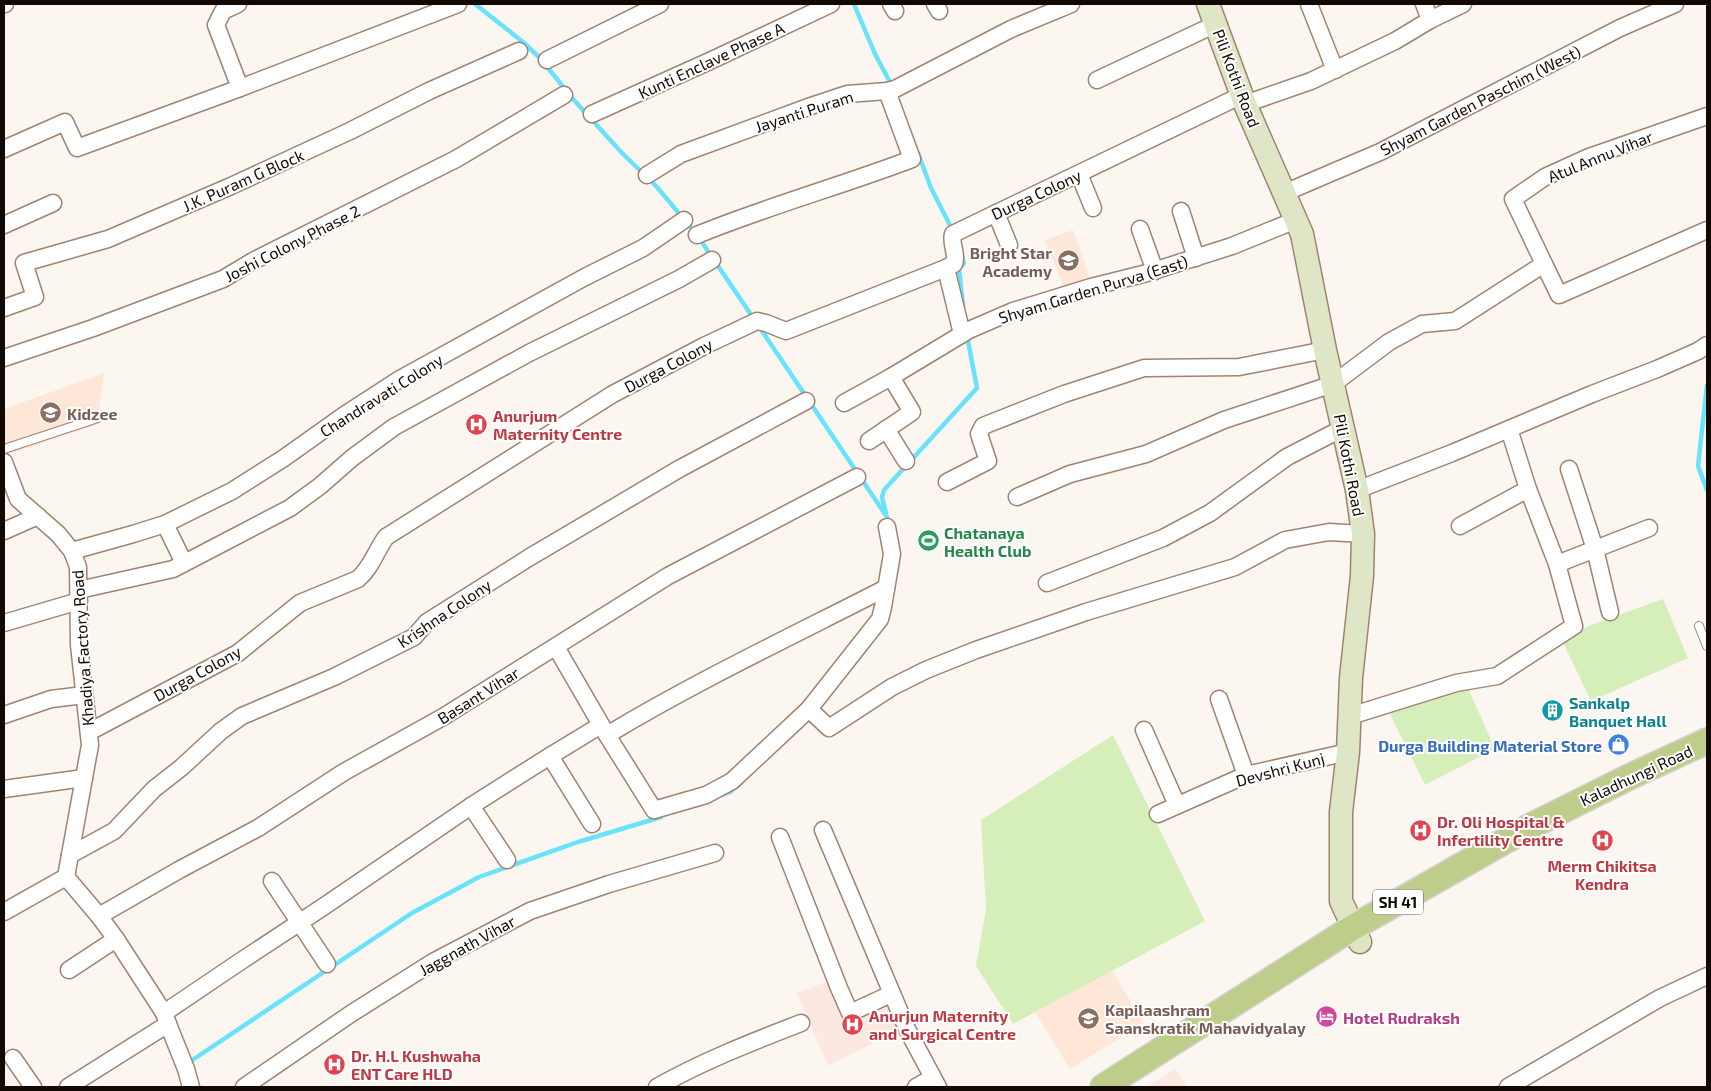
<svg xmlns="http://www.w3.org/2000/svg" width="1711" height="1091" font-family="'Exo 2',sans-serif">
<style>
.built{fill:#fee7d7}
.medical{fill:#fce8e1}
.green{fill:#d6eeb9}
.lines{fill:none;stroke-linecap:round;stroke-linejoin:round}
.stream{stroke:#69e3fb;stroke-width:4.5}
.lane-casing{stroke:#a0836f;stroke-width:10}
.street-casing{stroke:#a0836f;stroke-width:19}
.secondary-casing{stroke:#a0836f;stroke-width:25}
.primary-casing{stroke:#d5d3d2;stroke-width:28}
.lane{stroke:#fff;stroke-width:8}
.street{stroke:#fff;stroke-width:16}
.secondary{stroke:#dfe6c5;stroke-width:22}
.primary{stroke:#bfcd8b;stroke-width:25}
.labels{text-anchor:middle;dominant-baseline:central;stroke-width:4;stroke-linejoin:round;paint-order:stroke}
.shield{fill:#fff;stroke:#5a534f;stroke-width:1}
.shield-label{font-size:15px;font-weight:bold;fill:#130903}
.street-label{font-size:16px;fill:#130903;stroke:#fff}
.education-label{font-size:16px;font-weight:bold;fill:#785e54;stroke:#fff;text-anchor:start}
.health-label{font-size:16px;font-weight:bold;fill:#be3a42;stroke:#fff;text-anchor:start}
.leisure-label{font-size:16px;font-weight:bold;fill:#27864d;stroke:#fff;text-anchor:start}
.culture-label{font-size:16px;font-weight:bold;fill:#0d838f;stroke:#fff;text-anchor:start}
.shop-label{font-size:16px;font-weight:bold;fill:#366cbe;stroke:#fff;text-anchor:end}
.hotel-label{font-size:16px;font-weight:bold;fill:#b23c85;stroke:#fff;text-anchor:start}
</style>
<rect width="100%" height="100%" fill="#fcf6f1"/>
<g class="built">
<polygon points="1073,230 1091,281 1065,290 1045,240"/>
<polygon points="104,373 97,425 7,455 4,446 4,409"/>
<polygon points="1112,971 1144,1023 1070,1069 1035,1012"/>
</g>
<g class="medical">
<polygon points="831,980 846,1017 886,1000 899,1030 828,1066 797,993"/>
<polygon points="1176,1069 1187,1087 1146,1087"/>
</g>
<g class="green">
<polygon points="1663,599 1688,658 1591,701 1563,642 1588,626"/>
<polygon points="1468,688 1495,749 1425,785 1389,712 1431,695"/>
<polygon points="1113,735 1205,921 1013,1024 976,966 986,909 981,820"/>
</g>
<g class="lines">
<g class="stream">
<polyline points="475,4 523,42 540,58 573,99 622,153 657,187 697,235 754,319"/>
<polyline points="854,4 875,54 891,84"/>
<polyline points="918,153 931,188 952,229"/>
<polyline points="961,254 964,263 959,269 963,305"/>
<polyline points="758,325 887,517"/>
<polyline points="1707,385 1698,466 1707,490"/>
<polyline points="886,513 882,497 884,490 977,388 967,336"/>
<polyline points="722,795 730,792 737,786"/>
<polyline points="188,1063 412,913 479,877 578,842 661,817"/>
</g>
<defs>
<g id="lane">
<polyline points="4,449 98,418"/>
<polyline points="1699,626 1707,646"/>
</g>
<g id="street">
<polyline points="4,4 5,4"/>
<polyline points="238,4 223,11 216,25 240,88"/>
<polyline points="891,4 895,11"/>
<polyline points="935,4 939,11"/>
<polyline points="1309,4 1335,70"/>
<polyline points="1424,4 1430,20"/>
<polyline points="547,60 660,4"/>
<polyline points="1097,80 1216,24"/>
<polyline points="1245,104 1311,81 1395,41 1430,20 1463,4"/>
<polyline points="592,114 712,60 831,4"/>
<polyline points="4,149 65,122 77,148 240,88 458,4"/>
<polyline points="1079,174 1093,208"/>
<polyline points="647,175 681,154 811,106 847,94 887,91 895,89 1011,29 1071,4"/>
<polyline points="1284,193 1380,152 1620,28 1675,4"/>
<polyline points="1181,211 1196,258"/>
<polyline points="996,213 1009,245"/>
<polyline points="4,225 53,203"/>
<polyline points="1140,229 1155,271"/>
<path d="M697 235C768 206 841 186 912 159L887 91"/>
<polyline points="1544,264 1559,295 1707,230"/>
<polyline points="946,268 962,334"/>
<polyline points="4,308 35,297 24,263 108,239 231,186 350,131 429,91 519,51"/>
<polyline points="4,358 93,328 223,279 253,261 456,159 564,95"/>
<polyline points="844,403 891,377 969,330 1013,311 1091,287 1147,273 1232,246 1296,220"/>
<polyline points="886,429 906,461"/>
<polyline points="869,441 912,412 891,377"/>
<polyline points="4,462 18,499 58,534 72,551 78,567 79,645 90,745 66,877 4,912"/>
<polyline points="1569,469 1595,549 1610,612"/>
<polyline points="947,482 988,461 979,434 983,426 1064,394 1144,368 1239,367 1325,350"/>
<polyline points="1357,490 1452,453 1592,394 1657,369 1698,351 1707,345"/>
<polyline points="1017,497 1070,474 1146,454 1224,420 1333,384 1389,342 1422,324 1455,321 1544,264 1513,199 1545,177 1589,157 1707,116"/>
<polyline points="165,524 184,563"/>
<polyline points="1460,526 1528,489"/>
<polyline points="4,531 38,516"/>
<polyline points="72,551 133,534 165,524 232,491 284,458 343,416 400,379 585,277 643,248 684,220"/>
<polyline points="1557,564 1649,528"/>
<polyline points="1047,583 1163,538 1210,513 1287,457 1343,428"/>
<polyline points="79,590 173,569 223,543 290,508 320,486 352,458 394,427 529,353 679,279 712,260"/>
<polyline points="4,623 79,601"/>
<polyline points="556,647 607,735 654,810 706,795 732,781 809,709 880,619 883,607 892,554 887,527"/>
<polyline points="1219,699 1246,775"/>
<polyline points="809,709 829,728 892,687 926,670 976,650 1086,612 1235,567 1285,540 1329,532 1363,534"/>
<polyline points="4,715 51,699 84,695"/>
<polyline points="1350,716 1456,683 1497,676 1574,626 1557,564 1528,489 1509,429"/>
<polyline points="1144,730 1177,805"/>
<path d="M89 732 238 653 300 603 358 579C371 568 376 551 386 537L613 394 704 346 757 321 766 323 786 331 946 268 954 264C958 254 950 244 953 234L1242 95"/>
<path d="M607 735C697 681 792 636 886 588"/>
<polyline points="550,756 592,824"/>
<polyline points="4,789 84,778"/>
<polyline points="471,806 507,860"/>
<polyline points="1158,814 1246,775 1348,752"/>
<polyline points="823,830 907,1029 938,1087"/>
<polyline points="780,837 839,988 850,1013 891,994"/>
<polyline points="70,855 114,831 154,789 182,767 221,731 242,716 334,677 414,637 427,622 530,557 679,469 806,401"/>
<polyline points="66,877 99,916 116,939 164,1013"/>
<polyline points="272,881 327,964"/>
<polyline points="99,916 179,870 258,828 344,772 443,717 668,576 857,477"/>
<polyline points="69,970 116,939"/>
<polyline points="168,1024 186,1069 191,1087"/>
<polyline points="13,1058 33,1087"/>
<polyline points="68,1087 168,1024 164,1013 238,963 323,907 471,806 550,756 601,725"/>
<polyline points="244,1087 352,1013 433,962 530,911 609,884 715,853"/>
<path d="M657 1087C703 1061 752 1042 801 1023"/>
<polyline points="916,1087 932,1078"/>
<polyline points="1508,1087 1660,998 1707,976"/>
</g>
<polyline id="secondary" points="1208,4 1245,104 1302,234 1325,350 1357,490 1363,534 1362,576 1351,678 1348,752 1341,812 1341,901 1360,942"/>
<polyline id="primary" points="1103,1087 1352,928 1531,826 1629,777 1707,741"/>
</defs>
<use href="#lane" class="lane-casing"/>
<use href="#street" class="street-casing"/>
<use href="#secondary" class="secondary-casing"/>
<use href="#primary" class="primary-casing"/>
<use href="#lane" class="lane"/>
<use href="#street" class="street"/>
<use href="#secondary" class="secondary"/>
<use href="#primary" class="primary"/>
</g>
<defs>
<symbol id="school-disc" viewBox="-11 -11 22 22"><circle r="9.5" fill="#8d6e63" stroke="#fff"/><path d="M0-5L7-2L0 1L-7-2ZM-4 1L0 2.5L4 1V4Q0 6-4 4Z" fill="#fff"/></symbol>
<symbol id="hospital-disc" viewBox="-11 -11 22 22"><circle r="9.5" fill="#e0444e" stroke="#fff"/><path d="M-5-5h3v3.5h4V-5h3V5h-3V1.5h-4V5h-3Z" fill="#fff"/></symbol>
<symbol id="stadium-disc" viewBox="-11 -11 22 22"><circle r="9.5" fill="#2e9e5b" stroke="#fff"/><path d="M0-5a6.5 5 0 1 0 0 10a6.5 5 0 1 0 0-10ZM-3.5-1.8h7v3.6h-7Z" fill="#fff"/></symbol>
<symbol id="building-disc" viewBox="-11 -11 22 22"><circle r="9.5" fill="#0f9aa8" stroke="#fff"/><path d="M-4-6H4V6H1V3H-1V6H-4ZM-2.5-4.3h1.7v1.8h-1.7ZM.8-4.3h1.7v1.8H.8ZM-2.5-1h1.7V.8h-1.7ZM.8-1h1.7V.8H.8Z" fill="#fff"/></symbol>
<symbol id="shop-disc" viewBox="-11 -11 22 22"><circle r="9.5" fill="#3f7fe0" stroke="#fff"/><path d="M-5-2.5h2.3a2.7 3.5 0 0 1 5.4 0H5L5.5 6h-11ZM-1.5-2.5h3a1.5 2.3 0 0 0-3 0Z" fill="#fff"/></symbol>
<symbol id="hotel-disc" viewBox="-11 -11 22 22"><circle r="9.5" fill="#d1479c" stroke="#fff"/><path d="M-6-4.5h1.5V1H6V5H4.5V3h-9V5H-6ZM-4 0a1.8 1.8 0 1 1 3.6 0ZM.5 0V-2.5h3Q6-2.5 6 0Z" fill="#fff"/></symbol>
</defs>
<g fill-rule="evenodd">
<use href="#school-disc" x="1056" y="248" width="25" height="25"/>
<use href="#school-disc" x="38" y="400" width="25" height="25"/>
<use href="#hospital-disc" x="464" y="412" width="25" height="25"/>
<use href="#stadium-disc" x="916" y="528" width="25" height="25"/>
<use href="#building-disc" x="1540" y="698" width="25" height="25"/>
<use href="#shop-disc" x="1606" y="732" width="25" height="25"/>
<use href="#hospital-disc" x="1408" y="818" width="25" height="25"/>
<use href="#hospital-disc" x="1590" y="828" width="25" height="25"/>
<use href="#hotel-disc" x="1314" y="1004" width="25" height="25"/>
<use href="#school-disc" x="1076" y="1006" width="25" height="25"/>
<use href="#hospital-disc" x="840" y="1012" width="25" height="25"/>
<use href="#hospital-disc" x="322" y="1052" width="25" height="25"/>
</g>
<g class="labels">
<rect class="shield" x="1373" y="889.5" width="50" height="25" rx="4"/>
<g class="shield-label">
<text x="1398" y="902">SH 41</text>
</g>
<g class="street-label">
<text transform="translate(711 60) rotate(-25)">Kunti Enclave Phase A</text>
<text transform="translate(1237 78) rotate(69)">Pili Kothi Road</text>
<text transform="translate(1480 100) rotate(-27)">Shyam Garden Paschim (West)</text>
<text transform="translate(804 111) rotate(-18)">Jayanti Puram</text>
<text transform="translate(1600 156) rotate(-22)">Atul Annu Vihar</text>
<text transform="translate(243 180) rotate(-24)">J.K. Puram G Block</text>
<text transform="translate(1036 194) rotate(-25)">Durga Colony</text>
<text transform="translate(292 243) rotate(-27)">Joshi Colony Phase 2</text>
<text transform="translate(1093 289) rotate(-17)">Shyam Garden Purva (East)</text>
<text transform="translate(668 365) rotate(-28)">Durga Colony</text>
<text transform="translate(381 395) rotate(-32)">Chandravati Colony</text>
<text transform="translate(1350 465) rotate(79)">Pili Kothi Road</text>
<text transform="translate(444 613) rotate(-34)">Krishna Colony</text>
<text transform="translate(82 648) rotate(-94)">Khadiya Factory Road</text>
<text transform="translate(197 673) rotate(-29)">Durga Colony</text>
<text transform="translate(478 695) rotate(-32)">Basant Vihar</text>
<text transform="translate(1280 769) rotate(-15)">Devshri Kunj</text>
<text transform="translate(1636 775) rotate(-25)">Kaladhungi Road</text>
<text transform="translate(467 945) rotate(-29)">Jaggnath Vihar</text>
</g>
<g class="education-label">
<text x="1052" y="252" text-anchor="end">Bright Star<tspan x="1052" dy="18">Academy</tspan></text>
<text x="67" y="413">Kidzee</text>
<text x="1105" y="1009">Kapilaashram<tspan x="1105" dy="18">Saanskratik Mahavidyalay</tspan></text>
</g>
<g class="health-label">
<text x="493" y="415">Anurjum<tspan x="493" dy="18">Maternity Centre</tspan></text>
<text x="1437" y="821">Dr. Oli Hospital &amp;<tspan x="1437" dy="18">Infertility Centre</tspan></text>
<text x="1602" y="865" text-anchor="middle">Merm Chikitsa<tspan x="1602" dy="18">Kendra</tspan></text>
<text x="869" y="1015">Anurjun Maternity<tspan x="869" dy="18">and Surgical Centre</tspan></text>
<text x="351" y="1055">Dr. H.L Kushwaha<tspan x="351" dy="18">ENT Care HLD</tspan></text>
</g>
<g class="leisure-label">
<text x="944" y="532">Chatanaya<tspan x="944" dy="18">Health Club</tspan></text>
</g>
<g class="culture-label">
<text x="1569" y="702">Sankalp<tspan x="1569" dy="18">Banquet Hall</tspan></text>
</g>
<g class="shop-label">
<text x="1602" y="745">Durga Building Material Store</text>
</g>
<g class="hotel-label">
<text x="1343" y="1017">Hotel Rudraksh</text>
</g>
</g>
<rect width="1711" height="1091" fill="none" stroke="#130903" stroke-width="10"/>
</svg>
